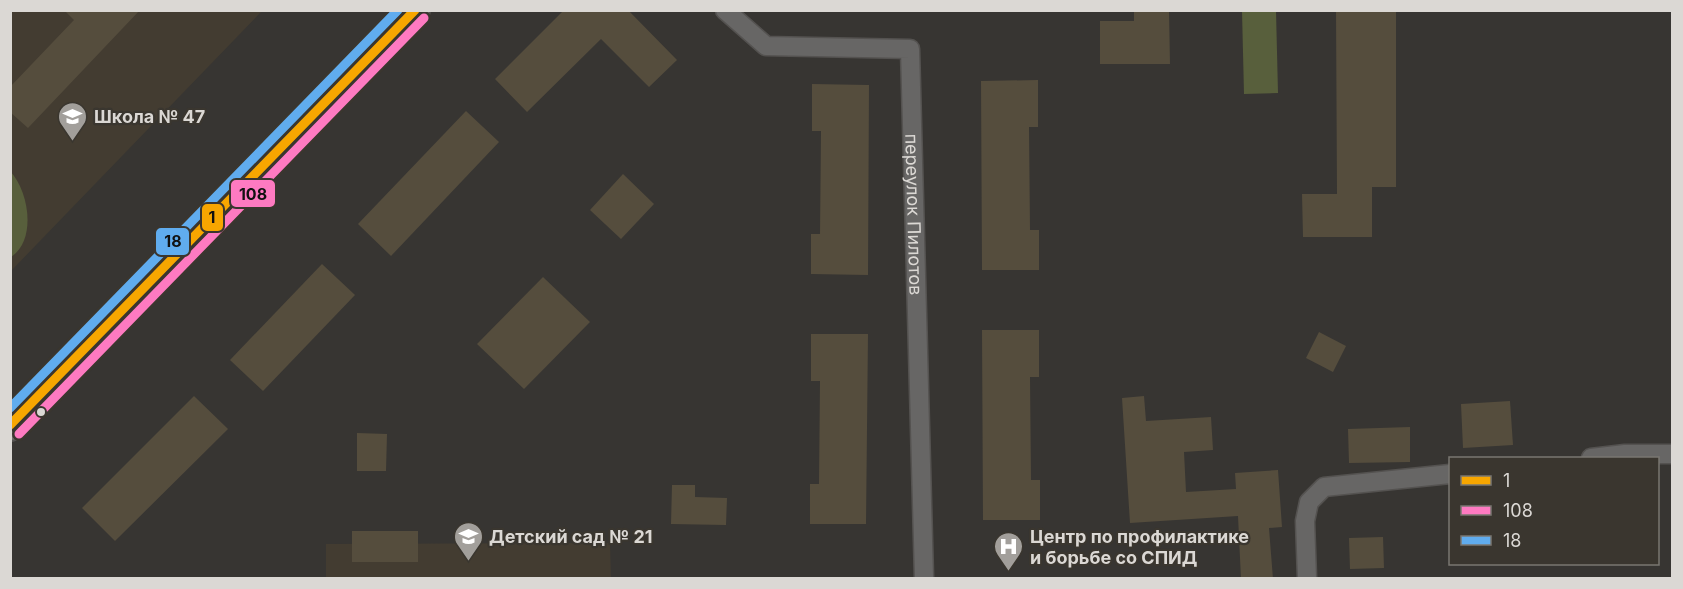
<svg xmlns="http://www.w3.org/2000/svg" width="1683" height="589" font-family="Inter,sans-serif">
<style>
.built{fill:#433c31}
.green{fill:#585f3c}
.building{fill:#554d3d}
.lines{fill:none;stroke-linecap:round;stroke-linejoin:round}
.street-casing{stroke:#545250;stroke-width:21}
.primary-casing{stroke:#545250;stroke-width:32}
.street{stroke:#676665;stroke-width:18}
.primary{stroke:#72706e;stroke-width:28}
.bus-1-casing{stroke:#3a362f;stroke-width:14}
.bus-2-casing{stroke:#3a362f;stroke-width:14}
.bus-3-casing{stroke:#3a362f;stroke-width:14}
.bus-1{stroke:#f7a600;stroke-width:9}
.bus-2{stroke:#fe7ac1;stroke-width:9}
.bus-3{stroke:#60acee;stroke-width:9}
.bus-dot{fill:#dbd8d4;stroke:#3a362f;stroke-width:2}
.labels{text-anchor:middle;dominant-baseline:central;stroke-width:4.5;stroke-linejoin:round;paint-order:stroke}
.poi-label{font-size:18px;font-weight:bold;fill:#dbd8d4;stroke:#3a362f;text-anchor:start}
.street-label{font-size:18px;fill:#dbd8d4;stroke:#3a362f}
.line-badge{stroke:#3a362f;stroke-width:2}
.pale-badge-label{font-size:16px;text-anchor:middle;font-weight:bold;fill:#111}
</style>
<rect width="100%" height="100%" fill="#373532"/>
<g class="built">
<polygon points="11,11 262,11 11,271"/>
<polygon points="610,543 611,578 326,578 326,544"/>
</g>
<g class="green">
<polygon points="1242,11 1276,11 1278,93 1244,94"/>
<path d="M10 171C29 191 37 240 11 257Z"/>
</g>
<g class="building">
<polygon points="64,10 140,10 28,128 10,112 10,87 74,20"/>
<polygon points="564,10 628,10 677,60 649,87 601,39 527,112 495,79"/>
<polygon points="1134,10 1169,10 1170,64 1100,64 1100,21 1134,21"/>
<polygon points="1336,10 1396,10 1396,187 1372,187 1372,237 1303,237 1302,194 1337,194"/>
<polygon points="1038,80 1038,127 1029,127 1030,230 1039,230 1039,270 982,270 981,81"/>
<polygon points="812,84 869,85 868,275 811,274 811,234 820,234 821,131 812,131"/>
<polygon points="466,111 499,142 391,256 358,224"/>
<polygon points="623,174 654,204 621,239 590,210"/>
<polygon points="322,264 355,295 263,391 230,360"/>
<polygon points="543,277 590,322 524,389 477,344"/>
<polygon points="982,330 1039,330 1039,377 1030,377 1031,480 1040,480 1040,520 983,520"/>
<polygon points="1319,332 1346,346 1333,372 1306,358"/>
<polygon points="811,334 868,334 866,524 810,524 810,484 819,484 820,381 811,381"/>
<polygon points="194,396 228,429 115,541 82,508"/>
<polygon points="1144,396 1146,421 1211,417 1213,450 1184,452 1186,492 1236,489 1235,473 1278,470 1282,527 1269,528 1273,579 1241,579 1238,516 1130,523 1122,398"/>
<polygon points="1510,401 1513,445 1463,448 1461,404"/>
<polygon points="1410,427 1410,462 1349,463 1348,429"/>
<polygon points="357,433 387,434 386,471 357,471"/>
<polygon points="672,485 695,485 695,497 727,498 726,525 671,524"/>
<rect x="352" y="531" width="66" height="31"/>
<polygon points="1383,537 1384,568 1350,569 1349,538"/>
</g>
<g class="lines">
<defs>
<g id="street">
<path id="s1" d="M725 10 766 46 910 49 924 578"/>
<polyline points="1591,458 1625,454 1672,454"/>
<polyline points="1307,578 1305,521 1309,502 1324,487 1450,474"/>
</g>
<polyline id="primary" points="10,426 415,10"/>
</defs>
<use href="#street" class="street-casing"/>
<use href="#primary" class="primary-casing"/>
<use href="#street" class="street"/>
<use href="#primary" class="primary"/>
<defs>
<polyline id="bus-1" points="10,425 415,10"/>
<polyline id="bus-2" points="19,434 424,18"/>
<polyline id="bus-3" points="10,408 398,10"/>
</defs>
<use href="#bus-1" class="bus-1-casing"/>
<use href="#bus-2" class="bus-2-casing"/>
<use href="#bus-3" class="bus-3-casing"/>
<use href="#bus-1" class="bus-1"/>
<use href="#bus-2" class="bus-2"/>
<use href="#bus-3" class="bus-3"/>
</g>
<defs>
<symbol id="school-pin" viewBox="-11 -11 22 30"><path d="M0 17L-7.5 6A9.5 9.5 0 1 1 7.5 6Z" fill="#a29f9b" stroke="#3a362f"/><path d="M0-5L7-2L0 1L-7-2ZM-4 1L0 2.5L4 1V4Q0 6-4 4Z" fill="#fff"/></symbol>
<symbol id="hospital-pin" viewBox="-11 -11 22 30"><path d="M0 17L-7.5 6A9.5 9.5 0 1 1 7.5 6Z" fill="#a29f9b" stroke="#3a362f"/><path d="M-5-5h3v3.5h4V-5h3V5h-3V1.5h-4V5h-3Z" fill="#fff"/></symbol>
</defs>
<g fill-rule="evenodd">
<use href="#school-pin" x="56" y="100" width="33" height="45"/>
<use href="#school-pin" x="452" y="520" width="33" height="45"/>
<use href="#hospital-pin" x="992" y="530" width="33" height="45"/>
</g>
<circle class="bus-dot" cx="41" cy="412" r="5"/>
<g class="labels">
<g class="poi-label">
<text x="94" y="116">Школа № 47</text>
<text x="489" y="536">Детский сад № 21</text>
<text x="1030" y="536">Центр по профилактике<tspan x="1030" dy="21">и борьбе со СПИД</tspan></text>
</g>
<g class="street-label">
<text stroke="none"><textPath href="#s1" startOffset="364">переулок Пилотов</textPath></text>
</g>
</g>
<g class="line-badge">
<rect x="230" y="179" width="46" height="29" rx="6" fill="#fe7ac1"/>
<rect x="201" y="203" width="23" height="29" rx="6" fill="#f7a600"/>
<rect x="155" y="227" width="35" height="29" rx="6" fill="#60acee"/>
</g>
<g class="pale-badge-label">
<text x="253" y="200">108</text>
<text x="212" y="223">1</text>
<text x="173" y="247">18</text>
</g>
<rect width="1683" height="589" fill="none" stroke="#dbd8d4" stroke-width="24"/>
<rect x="1449" y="457" width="210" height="108" fill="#3a362f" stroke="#7a7771" stroke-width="1.5"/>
<rect x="1461" y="476" width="30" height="9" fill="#f7a600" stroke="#7a7771" stroke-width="1.5"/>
<text x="1503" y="487" font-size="18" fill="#dbd8d4">1</text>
<rect x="1461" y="506" width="30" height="9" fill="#fe7ac1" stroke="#7a7771" stroke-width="1.5"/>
<text x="1503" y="517" font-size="18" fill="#dbd8d4">108</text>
<rect x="1461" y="536" width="30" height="9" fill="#60acee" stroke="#7a7771" stroke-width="1.5"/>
<text x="1503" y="547" font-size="18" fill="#dbd8d4">18</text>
</svg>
